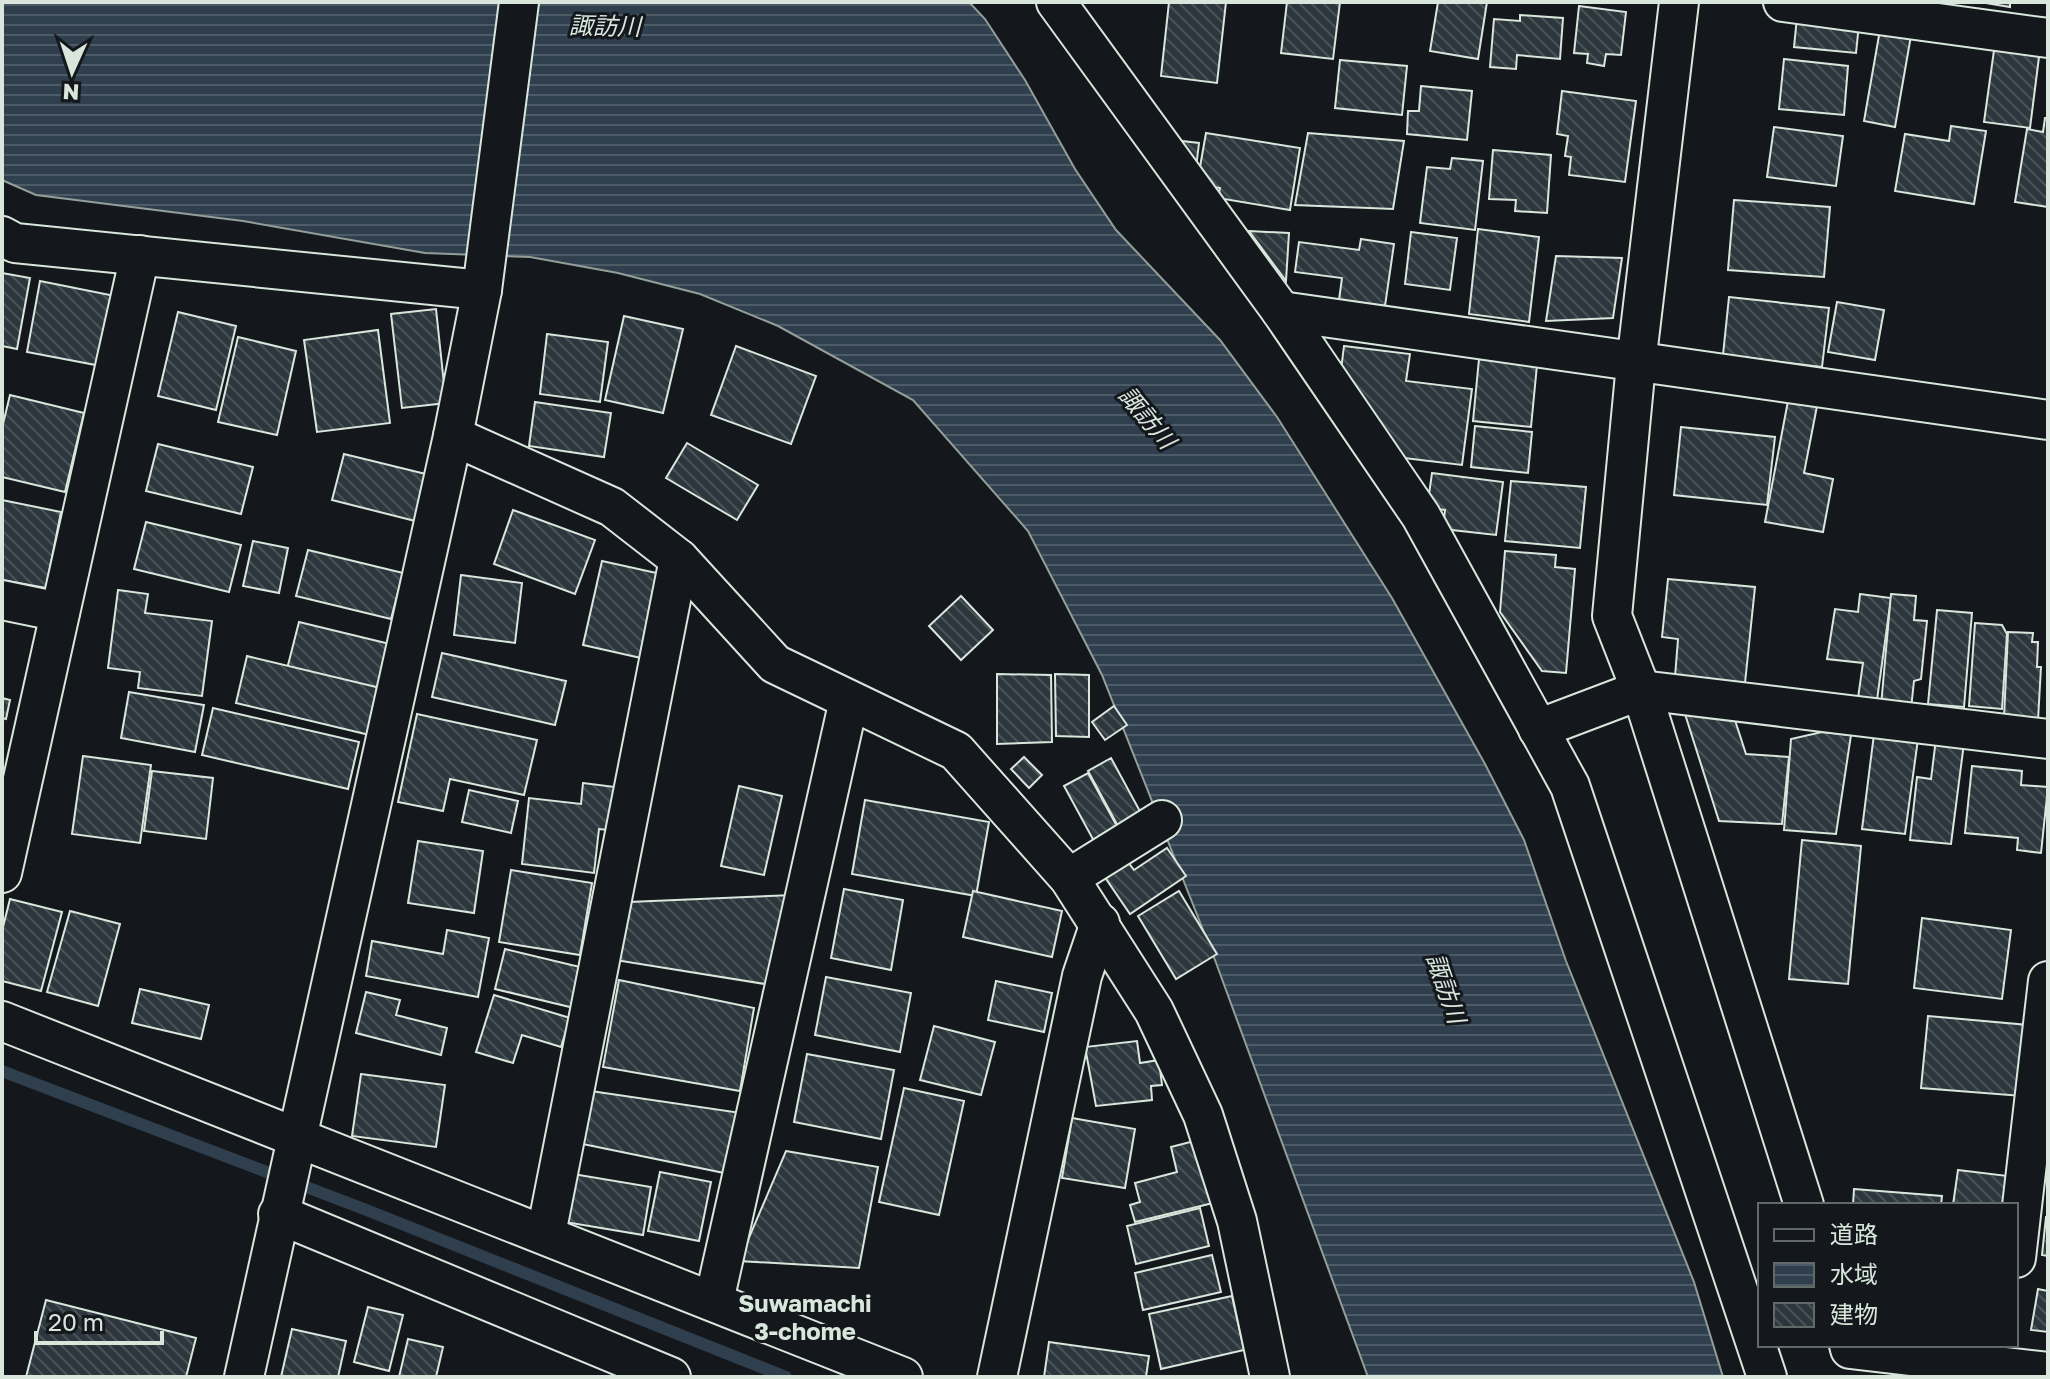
<svg xmlns="http://www.w3.org/2000/svg" width="2050" height="1379" font-family="'Golos Text','Noto Sans JP',sans-serif">
<style>
.water{fill:url(#water-rules);stroke:#939e99;stroke-width:2}
.lines{fill:none;stroke-linecap:round;stroke-linejoin:round}
.stream{stroke:#2f3f4d;stroke-width:12}
.building{fill:url(#building-back-hatch);stroke:#d8e6dc;stroke-width:2}
.minor-casing{stroke:#d8e6dc;stroke-width:42}
.minor{stroke:#14181c;stroke-width:38}
.labels{text-anchor:middle;dominant-baseline:central;stroke-width:6;stroke-linejoin:round;paint-order:stroke}
.water-label{font-size:24px;font-style:italic;fill:#d8e6dc;stroke:#14181c}
.neighbourhood-label{font-size:24px;font-weight:bold;fill:#d8e6dc;stroke:#14181c}
</style>
<defs>
<pattern id="water-rules" width="6" height="5" patternUnits="userSpaceOnUse" patternTransform="scale(2)"><rect width="6" height="5" fill="#2f3f4d"/><path d="M0 2.5h6" fill="none" stroke="#4c5b66"/></pattern>
<pattern id="building-back-hatch" width="6" height="6" patternUnits="userSpaceOnUse" patternTransform="scale(2)"><rect width="6" height="6" fill="#2c363c"/><path d="M-1 5l2 2M0 0l6 6M5-1l2 2" fill="none" stroke="#4a5358"/></pattern>
</defs>
<rect width="100%" height="100%" fill="#14181c"/>
<polygon class="water" points="2,2 969,2 985,19 1025,80 1075,169 1116,230 1220,340 1277,417 1392,598 1485,764 1524,840 1566,961 1694,1282 1723,1377 1368,1377 1215,960 1102,675 1028,531 913,400 778,326 700,294 618,273 530,257 425,253 243,221 36,195 2,180"/>
<g class="lines">
<polyline class="stream" points="2,1071 364,1209 786,1377"/>
</g>
<g class="building">
<polygon points="1169,2 1226,2 1217,83 1161,76"/>
<polygon points="1287,2 1340,2 1333,59 1281,53"/>
<polygon points="1438,2 1487,2 1478,59 1430,51"/>
<polygon points="1980,2 2010,2 2010,7"/>
<polygon points="1579,6 1626,12 1621,55 1606,54 1604,66 1587,63 1588,54 1574,53"/>
<polygon points="1520,15 1563,18 1560,59 1517,55 1516,69 1490,67 1494,19 1520,21"/>
<polygon points="1797,17 1859,24 1856,53 1794,47"/>
<polygon points="1881,24 1912,30 1895,127 1864,121"/>
<polygon points="1995,43 2040,49 2030,128 1984,122"/>
<polygon points="1784,59 1848,66 1844,115 1779,109"/>
<polygon points="1340,60 1407,66 1402,115 1335,108"/>
<polygon points="1421,86 1472,91 1467,140 1407,134 1408,111 1419,111"/>
<polygon points="1562,91 1636,101 1625,182 1569,175 1571,157 1565,156 1568,136 1557,134"/>
<polygon points="2045,118 2048,118 2048,207 2015,202 2027,129 2043,132"/>
<polygon points="1951,126 1986,131 1974,204 1895,191 1905,134 1949,141"/>
<polygon points="1774,127 1843,136 1836,186 1767,177"/>
<polygon points="1206,133 1300,148 1290,210 1218,198 1220,188 1197,184"/>
<polygon points="1308,133 1404,141 1393,209 1295,205"/>
<polygon points="1164,139 1199,143 1195,176"/>
<polygon points="1493,150 1551,155 1547,213 1515,211 1516,200 1489,199"/>
<polygon points="1452,158 1483,161 1475,230 1420,223 1427,167 1450,169"/>
<polygon points="1734,200 1830,207 1824,277 1728,270"/>
<polygon points="1478,229 1539,237 1529,322 1469,314"/>
<polygon points="1249,231 1289,233 1286,281"/>
<polygon points="1411,232 1457,238 1450,290 1405,284"/>
<polygon points="1361,239 1394,244 1385,306 1339,300 1342,278 1295,272 1299,242 1359,250"/>
<polygon points="1556,256 1622,258 1613,318 1546,321"/>
<polygon points="2,273 30,278 17,349 2,346"/>
<polygon points="40,281 115,296 101,366 27,352"/>
<polygon points="1729,297 1829,308 1822,367 1723,355"/>
<polygon points="1837,302 1884,310 1875,360 1828,352"/>
<polygon points="436,309 446,403 402,408 391,314"/>
<polygon points="178,312 236,326 216,410 158,396"/>
<polygon points="624,316 683,329 663,413 605,400"/>
<polygon points="378,330 390,423 317,432 304,340"/>
<polygon points="547,334 608,342 600,402 540,394"/>
<polygon points="238,337 296,351 277,435 218,422"/>
<polygon points="736,346 816,376 791,444 711,415"/>
<polygon points="1344,346 1410,354 1406,381 1472,389 1462,465 1396,457 1341,370"/>
<polygon points="1479,359 1537,365 1531,427 1473,421"/>
<polygon points="10,395 84,413 65,492 2,477 2,428"/>
<polygon points="1788,401 1817,406 1804,473 1833,479 1823,532 1765,522"/>
<polygon points="535,402 611,413 604,457 529,446"/>
<polygon points="1475,426 1532,432 1528,473 1471,467"/>
<polygon points="1681,427 1775,437 1767,505 1674,495"/>
<polygon points="687,443 758,485 737,520 666,478"/>
<polygon points="158,444 253,467 241,514 146,491"/>
<polygon points="344,454 438,477 427,524 332,500"/>
<polygon points="1432,473 1503,482 1496,535 1443,529 1445,510 1427,508"/>
<polygon points="1511,481 1586,487 1580,548 1505,541"/>
<polygon points="2,500 61,512 46,588 2,580"/>
<polygon points="513,510 595,540 575,594 494,564"/>
<polygon points="146,522 241,545 229,592 134,569"/>
<polygon points="253,541 288,548 279,593 243,586"/>
<polygon points="308,550 403,573 391,619 296,596"/>
<polygon points="1505,551 1556,555 1555,567 1575,569 1566,673 1542,671 1500,612"/>
<polygon points="602,561 661,574 641,658 583,645"/>
<polygon points="461,575 522,583 515,643 454,635"/>
<polygon points="1668,579 1755,587 1745,683 1675,677 1678,639 1662,637"/>
<polygon points="118,590 148,594 145,613 212,621 202,696 138,688 140,672 108,668"/>
<polygon points="1860,594 1891,598 1877,700 1858,698 1863,663 1827,659 1835,609 1858,612"/>
<polygon points="1891,594 1916,596 1914,620 1927,621 1921,679 1914,681 1911,709 1881,706"/>
<polygon points="961,596 993,630 961,660 929,626"/>
<polygon points="1937,610 1972,613 1964,707 1928,704"/>
<polygon points="299,622 394,645 382,692 287,669"/>
<polygon points="1975,623 2002,625 2007,634 2002,709 1969,706"/>
<polygon points="2008,632 2033,633 2032,642 2038,642 2037,667 2041,667 2038,720 2004,718"/>
<polygon points="442,653 566,681 555,725 432,697"/>
<polygon points="247,656 393,691 382,738 236,703"/>
<polygon points="997,674 1051,675 1052,742 997,744"/>
<polygon points="1055,674 1089,675 1089,737 1056,736"/>
<polygon points="129,692 204,705 195,752 121,738"/>
<polygon points="2,698 10,700 6,719 2,718"/>
<polygon points="1114,706 1127,725 1105,740 1092,722"/>
<polygon points="213,708 359,742 348,789 202,755"/>
<polygon points="1732,711 1746,754 1789,757 1782,824 1719,821 1685,714"/>
<polygon points="417,714 537,740 524,795 450,779 443,811 398,802"/>
<polygon points="1822,732 1851,735 1836,834 1784,830 1791,739"/>
<polygon points="1874,734 1918,739 1905,834 1862,829"/>
<polygon points="1936,739 1964,743 1951,844 1910,840 1917,777 1931,779"/>
<polygon points="83,756 151,765 140,843 72,834"/>
<polygon points="1024,757 1042,775 1029,788 1011,769"/>
<polygon points="1111,758 1148,826 1125,839 1088,771"/>
<polygon points="1972,766 2022,771 2021,785 2048,787 2041,853 2017,850 2018,838 1965,833"/>
<polygon points="152,771 213,778 206,839 144,831"/>
<polygon points="1088,773 1125,841 1101,854 1064,786"/>
<polygon points="583,783 623,788 618,831 599,829 594,873 522,864 529,798 581,804"/>
<polygon points="739,786 782,796 764,875 721,866"/>
<polygon points="469,790 518,801 511,833 462,822"/>
<polygon points="865,800 989,822 976,896 852,874"/>
<polygon points="1802,840 1861,846 1848,984 1789,979"/>
<polygon points="418,841 483,851 474,913 408,903"/>
<polygon points="1167,848 1186,876 1130,914 1100,870 1123,855 1134,870"/>
<polygon points="511,870 592,883 580,955 499,942"/>
<polygon points="844,889 903,900 891,970 831,958"/>
<polygon points="973,891 1062,911 1052,957 963,937"/>
<polygon points="1179,891 1217,954 1176,979 1138,916"/>
<polygon points="793,895 771,985 609,959 629,902"/>
<polygon points="10,899 62,912 41,991 2,981 2,931"/>
<polygon points="70,911 120,924 98,1006 47,992"/>
<polygon points="1922,918 2011,930 2002,999 1914,988"/>
<polygon points="447,930 489,938 478,997 366,976 372,941 443,954"/>
<polygon points="505,949 584,968 574,1008 495,989"/>
<polygon points="826,977 911,993 900,1052 815,1035"/>
<polygon points="619,980 754,1008 740,1091 603,1067"/>
<polygon points="996,981 1052,993 1044,1032 988,1020"/>
<polygon points="140,989 209,1005 201,1039 132,1023"/>
<polygon points="366,992 400,1000 396,1015 447,1028 441,1055 356,1033"/>
<polygon points="494,995 570,1018 561,1047 522,1035 513,1063 476,1052"/>
<polygon points="1928,1016 2028,1025 2022,1096 1921,1088"/>
<polygon points="934,1026 995,1042 981,1095 920,1080"/>
<polygon points="1137,1041 1140,1063 1159,1060 1162,1085 1151,1086 1152,1100 1096,1106 1085,1047"/>
<polygon points="807,1054 894,1070 881,1139 794,1122"/>
<polygon points="361,1074 445,1085 436,1147 352,1136"/>
<polygon points="904,1088 964,1101 939,1215 879,1202"/>
<polygon points="584,1090 741,1113 729,1174 568,1141"/>
<polygon points="1072,1118 1135,1129 1125,1188 1062,1178"/>
<polygon points="1198,1140 1213,1203 1135,1222 1130,1205 1140,1202 1135,1183 1177,1172 1171,1147"/>
<polygon points="786,1151 878,1167 859,1268 739,1261"/>
<polygon points="1958,1170 2008,1176 2004,1205 1953,1205"/>
<polygon points="660,1172 711,1182 699,1241 648,1231"/>
<polygon points="567,1173 651,1187 643,1235 559,1221"/>
<polygon points="1854,1189 1942,1196 1941,1205 1853,1205"/>
<polygon points="1200,1208 1209,1246 1136,1264 1127,1226"/>
<polygon points="2046,1217 2048,1217 2048,1256 2042,1255"/>
<polygon points="1212,1255 1221,1292 1143,1310 1135,1273"/>
<polygon points="2038,1289 2048,1291 2048,1332 2031,1330"/>
<polygon points="1232,1296 1244,1350 1161,1369 1149,1314"/>
<polygon points="46,1300 196,1338 186,1377 26,1377"/>
<polygon points="368,1307 403,1315 389,1371 354,1362"/>
<polygon points="292,1329 346,1341 338,1377 281,1377"/>
<polygon points="408,1339 443,1347 436,1377 399,1377"/>
<polygon points="1049,1342 1149,1356 1146,1377 1044,1377"/>
</g>
<g class="lines">
<defs>
<g id="minor">
<polyline points="1056,2 1281,311 1421,516 1570,786 1767,1377"/>
<polyline points="1679,2 1636,364 1612,616 1641,690 1804,1205"/>
<polyline points="1783,2 2048,38"/>
<polyline points="2,236 15,243 482,290"/>
<polyline points="1281,311 2048,420"/>
<polyline points="453,436 612,507 679,559 775,664 956,751 1069,878 1154,1011 1203,1115 1237,1221 1270,1377"/>
<polyline points="2,600 60,612"/>
<polyline points="1538,729 1641,690 2048,739"/>
<polyline points="2,873 140,255"/>
<polyline points="1069,878 1162,820"/>
<polyline points="2,1021 903,1377"/>
<polyline points="278,1214 671,1377"/>
<polyline points="546,1234 679,559"/>
<polyline points="2016,1258 2048,981"/>
<polyline points="714,1301 849,700"/>
<polyline points="1849,1345 1850,1349 2048,1372"/>
<polyline points="244,1377 453,436 482,290 519,2"/>
<polyline points="997,1377 1082,976 1100,923"/>
</g>
</defs>
<use href="#minor" class="minor-casing"/>
<use href="#minor" class="minor"/>
</g>
<g class="labels">
<g class="water-label">
<text transform="translate(605 25) rotate(1)">諏訪川</text>
<text transform="translate(1148 417) rotate(50)">諏訪川</text>
<text transform="translate(1447 988) rotate(71)">諏訪川</text>
</g>
<g class="neighbourhood-label">
<text x="805" y="1302">Suwamachi<tspan x="805" dy="28">3-chome</tspan></text>
</g>
</g>
<rect width="2050" height="1379" fill="none" stroke="#d8e6dc" stroke-width="8"/>
<rect x="1758" y="1203" width="260" height="144" fill="#14181c" stroke="#626a69" stroke-width="2"/>
<rect x="1774" y="1229" width="40" height="12" fill="#14181c" stroke="#626a69" stroke-width="2"/>
<text x="1830" y="1243" font-size="24" fill="#d8e6dc">道路</text>
<rect x="1774" y="1263" width="40" height="24" fill="url(#water-rules)" stroke="#626a69" stroke-width="2"/>
<text x="1830" y="1283" font-size="24" fill="#d8e6dc">水域</text>
<rect x="1774" y="1303" width="40" height="24" fill="url(#building-back-hatch)" stroke="#626a69" stroke-width="2"/>
<text x="1830" y="1323" font-size="24" fill="#d8e6dc">建物</text>
<g transform="translate(72 72) rotate(183)" stroke="#14181c" stroke-width="6" paint-order="stroke">
<path d="M0-6L14 30L0 20L-14 30Z" fill="#d8e6dc"/>
<text y="-12" font-size="22" font-weight="bold" text-anchor="middle" fill="#d8e6dc">N</text>
</g>
<path d="M36 1331v12h126v-12" fill="none" stroke="#d8e6dc" stroke-width="4"/>
<text x="48" y="1331" font-size="24" fill="#d8e6dc" stroke="#14181c" stroke-width="6" paint-order="stroke">20 m</text>
</svg>
